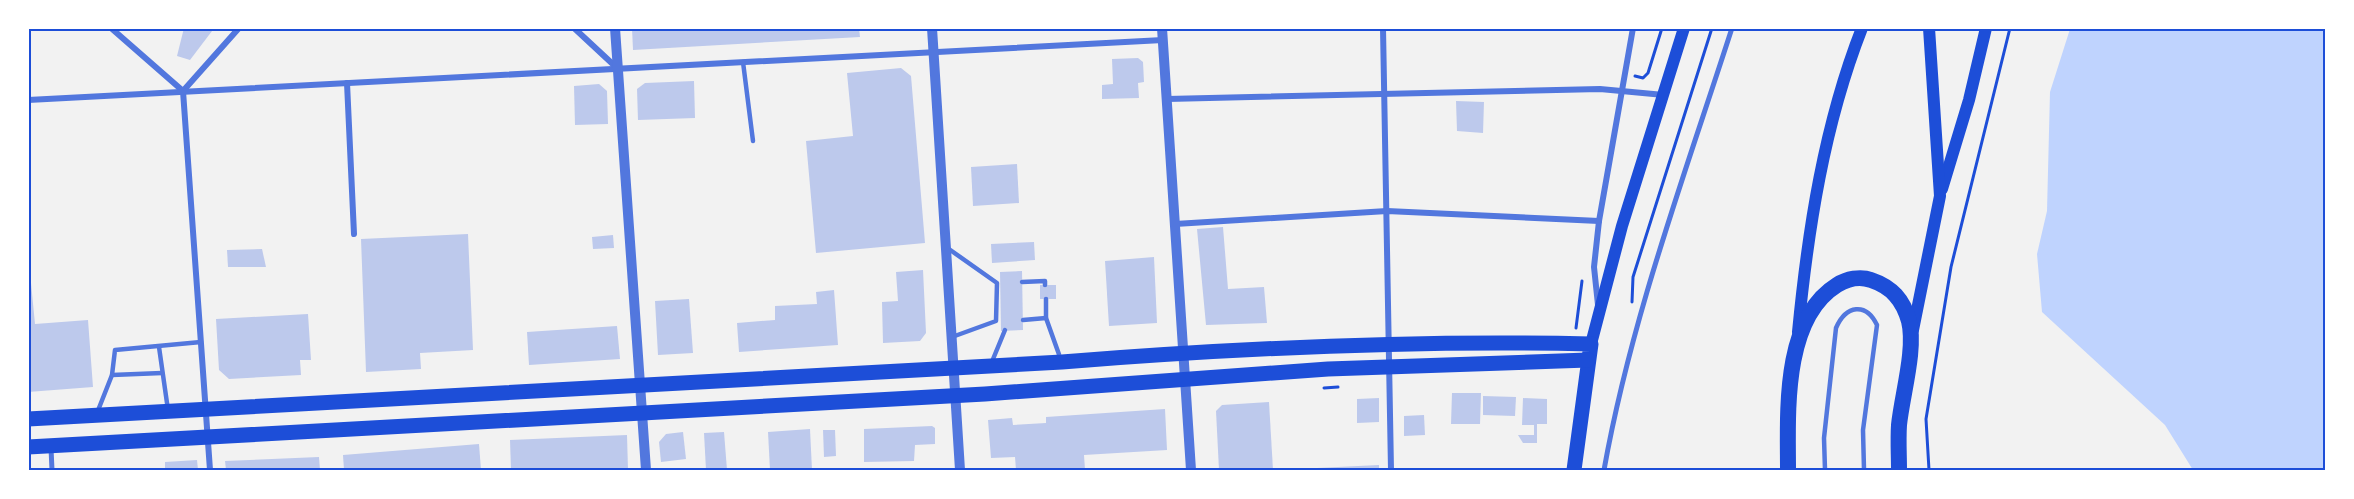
<svg xmlns="http://www.w3.org/2000/svg" width="2354" height="499" font-family="'Exo 2',sans-serif">
<style>
.water{fill:#bfd3fe}
.building{fill:#bdc9ec}
.lines{fill:none;stroke-linecap:round;stroke-linejoin:round}
.path{stroke:#1d4ed8;stroke-width:3}
.service{stroke:#5277de;stroke-width:4.5}
.pedestrian{stroke:#5277de;stroke-width:5}
.minor{stroke:#5277de;stroke-width:6}
.tertiary{stroke:#5277de;stroke-width:10}
.secondary{stroke:#1d4ed8;stroke-width:12}
.primary{stroke:#1d4ed8;stroke-width:15}
.trunk{stroke:#1d4ed8;stroke-width:16}
.neatline{fill:none;stroke:#1d4ed8;stroke-width:2}
</style>
<rect width="100%" height="100%" fill="#f2f2f2"/>
<polygon class="water" points="2070,29 2325,29 2325,470 2193,470 2165,425 2042,312 2037,254 2047,211 2050,92"/>
<g class="building">
<polygon points="184,28 208,28 212,31 190,60 177,56"/>
<polygon points="632,28 859,28 860,37 633,50"/>
<polygon points="1138,58 1143,62 1144,82 1138,83 1139,98 1102,99 1102,85 1113,84 1112,59"/>
<polygon points="901,68 911,76 925,243 816,253 806,141 853,136 847,73"/>
<polygon points="694,81 695,118 638,120 637,89 645,83"/>
<polygon points="599,84 607,91 608,124 575,125 574,86"/>
<polygon points="1456,101 1484,102 1483,133 1457,131"/>
<polygon points="1017,164 1019,203 973,206 971,167"/>
<polygon points="1223,227 1228,289 1264,287 1267,323 1206,325 1197,229"/>
<polygon points="468,234 473,350 420,353 421,369 366,372 361,239"/>
<polygon points="613,235 614,248 593,249 592,237"/>
<polygon points="1034,242 1035,260 992,263 991,244"/>
<polygon points="262,249 266,267 228,267 227,250"/>
<polygon points="28,252 35,324 88,320 93,387 28,392"/>
<polygon points="1154,257 1157,323 1109,326 1105,261"/>
<polygon points="923,270 926,333 920,341 883,343 882,302 898,301 896,272"/>
<polygon points="1022,271 1023,330 1001,331 1000,272"/>
<rect x="1040" y="285" width="16" height="14"/>
<polygon points="834,290 838,345 739,352 737,323 775,320 775,306 817,304 816,292"/>
<polygon points="689,299 693,353 658,355 655,301"/>
<polygon points="308,314 311,360 300,360 301,375 229,379 219,370 216,319"/>
<polygon points="617,326 620,359 529,365 527,332"/>
<polygon points="1452,393 1481,393 1480,424 1451,424"/>
<polygon points="1483,396 1516,397 1515,416 1483,415"/>
<polygon points="1379,398 1379,422 1357,423 1357,399"/>
<polygon points="1523,398 1547,399 1547,424 1537,424 1537,443 1523,443 1518,435 1534,435 1534,425 1522,425"/>
<polygon points="1269,402 1273,470 1219,470 1216,411 1222,405"/>
<polygon points="1165,409 1167,450 1084,455 1085,470 1016,470 1015,457 991,458 988,420 1012,418 1013,425 1046,423 1046,417"/>
<polygon points="1424,415 1425,435 1404,436 1404,416"/>
<polygon points="932,426 935,428 935,444 915,445 914,461 864,462 864,429"/>
<polygon points="810,429 812,470 770,470 768,432"/>
<polygon points="823,430 835,430 836,456 824,457"/>
<polygon points="683,432 686,459 661,462 659,442 666,434"/>
<polygon points="724,432 727,470 706,470 704,433"/>
<polygon points="627,435 628,470 511,470 510,440"/>
<polygon points="479,444 481,470 344,470 343,455"/>
<polygon points="319,457 320,470 226,470 225,461"/>
<polygon points="197,460 198,470 165,470 165,462"/>
<polygon points="1379,465 1379,470 1317,470 1317,468"/>
</g>
<g class="lines">
<g class="path">
<polyline points="1635,76 1643,78 1648,73 1662,28"/>
<polyline points="1632,302 1633,277 1712,28"/>
<polyline points="1576,328 1582,281"/>
<polyline points="1324,388 1338,387"/>
<polyline points="1929,470 1926,419 1951,267 2010,28"/>
</g>
<g class="service">
<polyline points="743,62 753,141"/>
<polyline points="946,247 997,283 996,321 952,337"/>
<polyline points="1022,282 1045,281 1045,285"/>
<polyline points="1046,299 1046,318 1061,360"/>
<polyline points="1023,320 1046,318"/>
<polyline points="159,347 168,410"/>
<polyline points="991,364 1005,330"/>
<polyline points="112,375 162,373"/>
<polyline points="97,413 112,375 115,350 201,342"/>
<path d="M1825 470 1824 438 1836 328C1846 305 1866 302 1877 325L1863 430 1864 470"/>
</g>
<g class="pedestrian">
<polyline points="51,448 52,470"/>
<path d="M1604 470C1631 319 1685 174 1732 28"/>
</g>
<g class="minor">
<polyline points="111,28 183,91 210,470"/>
<polyline points="574,28 617,68"/>
<polyline points="1383,28 1391,470"/>
<polyline points="347,83 354,234"/>
<polyline points="183,91 239,28"/>
<polyline points="1167,99 1600,89 1664,95"/>
<polyline points="28,100 1163,40"/>
<polyline points="1175,224 1387,211 1599,221"/>
<polyline points="1598,305 1594,267 1599,221 1633,28"/>
</g>
<g class="tertiary">
<polyline points="615,28 646,470"/>
<polyline points="932,28 960,470"/>
<polyline points="1162,28 1191,470"/>
</g>
<g class="secondary">
<polyline points="1942,189 1969,100 1986,28"/>
<polyline points="1913,330 1940,196 1929,28"/>
<path d="M1798 332C1808 229 1824 125 1862 28"/>
<polyline points="1591,344 1622,226 1684,28"/>
</g>
<g class="primary">
<path d="M28 419 1062 362C1238 348 1415 340 1591 344L1574 470"/>
<polyline points="28,447 985,394 1328,369 1588,360"/>
</g>
<path class="trunk" d="M1788 470C1788 414 1782 319 1837 285 1847 279 1860 276 1871 280 1892 287 1903 300 1909 321 1916 349 1902 395 1899 425 1898 440 1899 455 1899 470"/>
</g>
<rect width="2354" height="499" fill="none" stroke="#ffffff" stroke-width="60"/>
<rect x="30" y="30" width="2294" height="439" class="neatline"/>
</svg>
